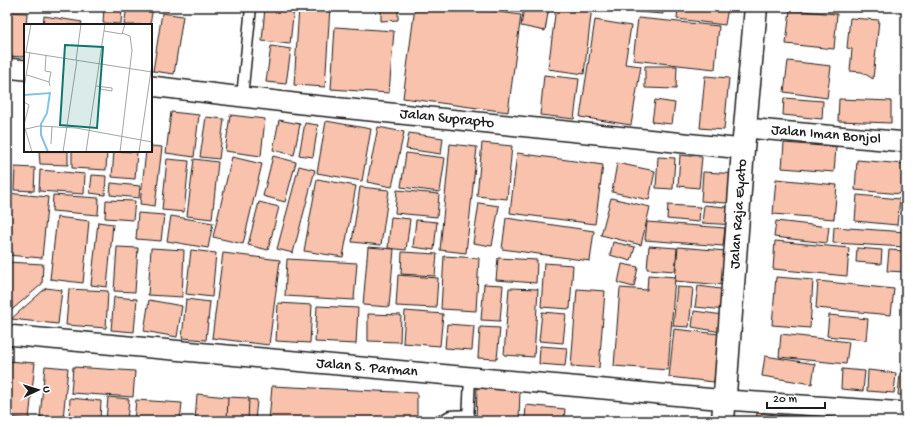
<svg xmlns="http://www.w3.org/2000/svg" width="913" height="428" font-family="'Gochi Hand',sans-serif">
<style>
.building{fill:#f8c2ac;stroke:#1c1c1c}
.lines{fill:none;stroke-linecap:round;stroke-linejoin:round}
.lane-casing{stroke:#1c1c1c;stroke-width:13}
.street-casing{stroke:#1c1c1c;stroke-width:22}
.primary-casing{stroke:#1c1c1c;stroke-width:25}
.lane{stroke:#fff;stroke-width:10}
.street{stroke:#fff;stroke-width:19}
.primary{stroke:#fff;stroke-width:22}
.labels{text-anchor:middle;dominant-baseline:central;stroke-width:3;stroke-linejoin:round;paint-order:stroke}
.street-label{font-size:15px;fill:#1c1c1c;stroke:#fff}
.inset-river{fill:none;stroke:#85c2e5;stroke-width:2}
.inset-road{fill:none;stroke:#a4a4a4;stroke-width:1}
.view{fill:#0f766e;fill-opacity:0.15;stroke:#0f766e;stroke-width:2}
.inset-edge{fill:none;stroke:#1c1c1c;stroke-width:2}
</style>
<rect width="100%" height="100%" fill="#fff"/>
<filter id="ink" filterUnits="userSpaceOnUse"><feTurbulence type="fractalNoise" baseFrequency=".025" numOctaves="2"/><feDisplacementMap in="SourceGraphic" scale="8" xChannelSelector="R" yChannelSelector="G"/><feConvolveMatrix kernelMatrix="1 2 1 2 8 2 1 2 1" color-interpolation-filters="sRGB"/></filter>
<g filter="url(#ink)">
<g class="building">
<polygon points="42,7 58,7 58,9"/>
<polygon points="83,7 97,7 96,10"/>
<polygon points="104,7 122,7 121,24 103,23"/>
<polygon points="127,7 153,7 150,25 124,25"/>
<polygon points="265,7 294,7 290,44 262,41"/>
<polygon points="299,7 330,7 325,87 294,85"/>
<polygon points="381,7 398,7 398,20 381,21"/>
<polygon points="415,7 463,7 521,15 508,112 403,98"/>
<polygon points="524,7 549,7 545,31 521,26"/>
<polygon points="556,7 592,7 584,74 548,69"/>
<polygon points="638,7 663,7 663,14 638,12"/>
<polygon points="678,7 728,7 725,25 677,19"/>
<polygon points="790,10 837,14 834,49 786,44"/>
<polygon points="7,12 27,13 24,57 7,56"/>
<polygon points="162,13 183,16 174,74 153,71"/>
<polygon points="44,16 82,22 81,25 43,25"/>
<polygon points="638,18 719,26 715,69 633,60"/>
<polygon points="850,18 879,20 873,79 862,72 850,71 852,49 847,48"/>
<polygon points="595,20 631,26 625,64 641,66 631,125 580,117"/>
<polygon points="335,27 394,31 389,93 331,89"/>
<polygon points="271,46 291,49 286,84 266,82"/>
<polygon points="788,61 831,66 827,98 784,92"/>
<polygon points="645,66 677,66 676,89 645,88"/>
<polygon points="906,66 906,123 904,123"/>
<polygon points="544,75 579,79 574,119 540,115"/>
<polygon points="705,76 729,78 724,130 700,128"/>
<polygon points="784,98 823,101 822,119 783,115"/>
<polygon points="839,99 891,101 891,123 838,121"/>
<polygon points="655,100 675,103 672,124 652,122"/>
<polygon points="171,112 199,115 194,157 166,153"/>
<polygon points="230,115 265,119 261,156 225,151"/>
<polygon points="206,117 224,119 219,159 200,157"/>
<polygon points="279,120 300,124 294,155 273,150"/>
<polygon points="326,121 371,129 362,181 317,173"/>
<polygon points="305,123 318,125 313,157 299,155"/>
<polygon points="378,127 404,132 392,187 367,182"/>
<polygon points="409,133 443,138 441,154 406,149"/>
<polygon points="482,143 512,146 507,199 477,196"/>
<polygon points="784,143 836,147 834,172 782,168"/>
<polygon points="450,144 477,147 466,253 440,250"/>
<polygon points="151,146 162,147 155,206 140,204 146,151 151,151"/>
<polygon points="39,151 68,151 68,165 40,164"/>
<polygon points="72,151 107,151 106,170 72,168"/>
<polygon points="114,151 137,152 135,179 112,177"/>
<polygon points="406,153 445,158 440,192 401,187"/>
<polygon points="517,153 603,165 595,224 510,213"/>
<polygon points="680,155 702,157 699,188 678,186"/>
<polygon points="273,156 296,162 285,202 263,196"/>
<polygon points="232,157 262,164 243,244 213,237"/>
<polygon points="658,157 675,158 673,189 656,188"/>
<polygon points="167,159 189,161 184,212 162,210"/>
<polygon points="194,159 218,162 212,219 187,216"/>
<polygon points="857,160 904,164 901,194 855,190"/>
<polygon points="617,163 655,171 649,200 612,192"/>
<polygon points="299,166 315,170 293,253 277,249"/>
<polygon points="15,167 35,168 34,191 14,190"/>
<polygon points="40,170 85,174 84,194 39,191"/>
<polygon points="703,172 740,174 738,204 701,201"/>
<polygon points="92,175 106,176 105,195 90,193"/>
<polygon points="317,179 356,186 343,257 304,251"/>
<polygon points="776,179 837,185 834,219 773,214"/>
<polygon points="111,183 140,186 139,198 110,195"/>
<polygon points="360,187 389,190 381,245 352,242"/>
<polygon points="397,190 439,194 437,217 395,213"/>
<polygon points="7,193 48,197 42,258 7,255"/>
<polygon points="53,195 99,198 98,215 52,211"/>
<polygon points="857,195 900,199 897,225 855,221"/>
<polygon points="611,198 650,207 641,245 601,235"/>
<polygon points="106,200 135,201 133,220 105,218"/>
<polygon points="259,202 279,207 268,250 248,245"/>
<polygon points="479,203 499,206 492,246 473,243"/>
<polygon points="668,205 700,207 699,222 667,219"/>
<polygon points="704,205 736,208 735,225 702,223"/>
<polygon points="138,213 164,215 161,241 136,239"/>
<polygon points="171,216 213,223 208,248 167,241"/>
<polygon points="57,217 89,221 83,283 50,279"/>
<polygon points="391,217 410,219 406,250 388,248"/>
<polygon points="506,218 594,231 590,261 502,249"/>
<polygon points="416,220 437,222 434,250 413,247"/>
<polygon points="776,221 829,227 827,243 774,237"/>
<polygon points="98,222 113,224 107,287 91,285"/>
<polygon points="647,222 725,228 723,246 645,240"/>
<polygon points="834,227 906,232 906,247 833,243"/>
<polygon points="775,241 849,248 847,276 773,269"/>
<polygon points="613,242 635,247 631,261 610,255"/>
<polygon points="649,246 677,248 675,271 647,269"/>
<polygon points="117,247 138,248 135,292 114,291"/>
<polygon points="368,247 394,249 389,307 363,305"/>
<polygon points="678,247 726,251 724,285 675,281"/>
<polygon points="151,248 184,250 182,297 148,295"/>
<polygon points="857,248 882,250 881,264 856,262"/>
<polygon points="191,250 216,253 212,297 186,294"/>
<polygon points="889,250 906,251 906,272 887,271"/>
<polygon points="402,252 437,254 435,276 401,274"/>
<polygon points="223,253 280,260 269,345 212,338"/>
<polygon points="444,256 479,258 476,311 441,309"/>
<polygon points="498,258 537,260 536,283 496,280"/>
<polygon points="287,259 357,263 354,300 285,296"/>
<polygon points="7,262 43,264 42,284 7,314"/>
<polygon points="544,263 573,265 570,309 541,307"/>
<polygon points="622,264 638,267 634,287 618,283"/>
<polygon points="398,275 438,278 436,308 396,306"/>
<polygon points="648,275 675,277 668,370 614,366 620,288 647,290"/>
<polygon points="776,277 813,280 810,328 772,325"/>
<polygon points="818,281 894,289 891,315 816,308"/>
<polygon points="484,284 503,285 500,321 481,320"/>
<polygon points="698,286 728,290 726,310 695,307"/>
<polygon points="677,287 693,288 689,327 673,326"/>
<polygon points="905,287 906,287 906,323 904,323"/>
<polygon points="46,288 62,290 58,324 11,319"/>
<polygon points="509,288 538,289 534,357 504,355"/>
<polygon points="69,289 108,291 106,328 66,325"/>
<polygon points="577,289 605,291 599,368 571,366"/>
<polygon points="114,297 137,299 134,332 111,330"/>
<polygon points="186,299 210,302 206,340 182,338"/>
<polygon points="149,300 182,306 177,337 144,331"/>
<polygon points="278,303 312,305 310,343 276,341"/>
<polygon points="317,306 358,308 356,344 315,342"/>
<polygon points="405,311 443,314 440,346 403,343"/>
<polygon points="694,311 723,315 721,332 692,327"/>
<polygon points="542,312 566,314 563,343 539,341"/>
<polygon points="368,314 401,315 400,342 368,341"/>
<polygon points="829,315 868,319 866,340 827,336"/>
<polygon points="447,324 474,326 472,350 445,348"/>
<polygon points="480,327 500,328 497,359 478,358"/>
<polygon points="674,329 719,334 714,382 669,377"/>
<polygon points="781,334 849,342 846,364 779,357"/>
<polygon points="540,346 567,348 565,366 539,364"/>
<polygon points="765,356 815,364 812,384 762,376"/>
<polygon points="7,361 35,363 29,419 7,417"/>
<polygon points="45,366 68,368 63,419 40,417"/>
<polygon points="73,367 135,371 133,397 71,393"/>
<polygon points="842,369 865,371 863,391 841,389"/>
<polygon points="868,370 896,373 894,393 867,391"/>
<polygon points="900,373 906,374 906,395 898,395"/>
<polygon points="272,386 417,393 417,421 269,421"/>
<polygon points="477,387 520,389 519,421 476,421"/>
<polygon points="197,394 257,400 255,421 195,421"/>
<polygon points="108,397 129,399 127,421 106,421"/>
<polygon points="228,397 249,398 248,421 227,421"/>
<polygon points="70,398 101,401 100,421 69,421"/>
<polygon points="136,400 182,403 180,421 134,421"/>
<polygon points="526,405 565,409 564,421 525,421"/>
<polygon points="757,413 804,418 804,421 756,421"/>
</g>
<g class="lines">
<defs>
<g id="lane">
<polyline points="242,97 251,7"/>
<polyline points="441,421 450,416 469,415"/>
<polyline points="468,421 470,377"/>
</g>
<g id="street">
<polyline points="7,68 25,70"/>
<polyline points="151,86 302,104 743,149"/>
<polyline points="745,128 906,142"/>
<polyline points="7,335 726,400 906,412"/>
</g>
<polyline id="primary" points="723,421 743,149 756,7"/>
</defs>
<use href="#lane" class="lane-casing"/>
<use href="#street" class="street-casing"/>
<use href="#primary" class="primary-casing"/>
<use href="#lane" class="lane"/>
<use href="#street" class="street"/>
<use href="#primary" class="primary"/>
</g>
</g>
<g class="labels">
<g class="street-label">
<text transform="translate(447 119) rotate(6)">Jalan Suprapto</text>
<text transform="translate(826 135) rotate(5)">Jalan Iman Bonjol</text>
<text transform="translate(739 214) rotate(-86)">Jalan Raja Eyato</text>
<text transform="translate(367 368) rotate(5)">Jalan S. Parman</text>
</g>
</g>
<g transform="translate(24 24)">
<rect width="128" height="128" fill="#fff"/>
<path class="inset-river" d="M0 71 26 69 23 89 17 100V111L24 128"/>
<path class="inset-road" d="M80 7 98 10 101 0M0 28 128 48M2 28 7 0M22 31 21 47 27 48 25 58M52 36 57 0M3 51 25 58 26 62M72 62 88 64V67M75 62 76 65 88 67M0 64 6 28M0 78 5 81 0 101 8 128M2 105 15 102 52 104 128 118M27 120 28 102M39 128 53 36M62 128 81 0M96 128 108 26 106 12 98 9M115 128 128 40"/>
<path class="view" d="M41 21 79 23 73 104 36 101Z"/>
<rect width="128" height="128" class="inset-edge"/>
</g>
<rect width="913" height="428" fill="none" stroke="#fff" stroke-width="24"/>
<rect x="12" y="12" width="889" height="404" fill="none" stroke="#1c1c1c" stroke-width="1.5" filter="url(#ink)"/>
<g transform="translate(38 390) rotate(86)" stroke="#ffffff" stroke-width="3" paint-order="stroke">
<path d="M0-3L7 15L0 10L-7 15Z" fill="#1c1c1c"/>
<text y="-6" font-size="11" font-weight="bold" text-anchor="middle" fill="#1c1c1c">U</text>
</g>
<path d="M767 402v6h58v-6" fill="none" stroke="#1c1c1c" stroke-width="2"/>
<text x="773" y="402" font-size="12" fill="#1c1c1c" stroke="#ffffff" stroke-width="3" paint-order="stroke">20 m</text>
</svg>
